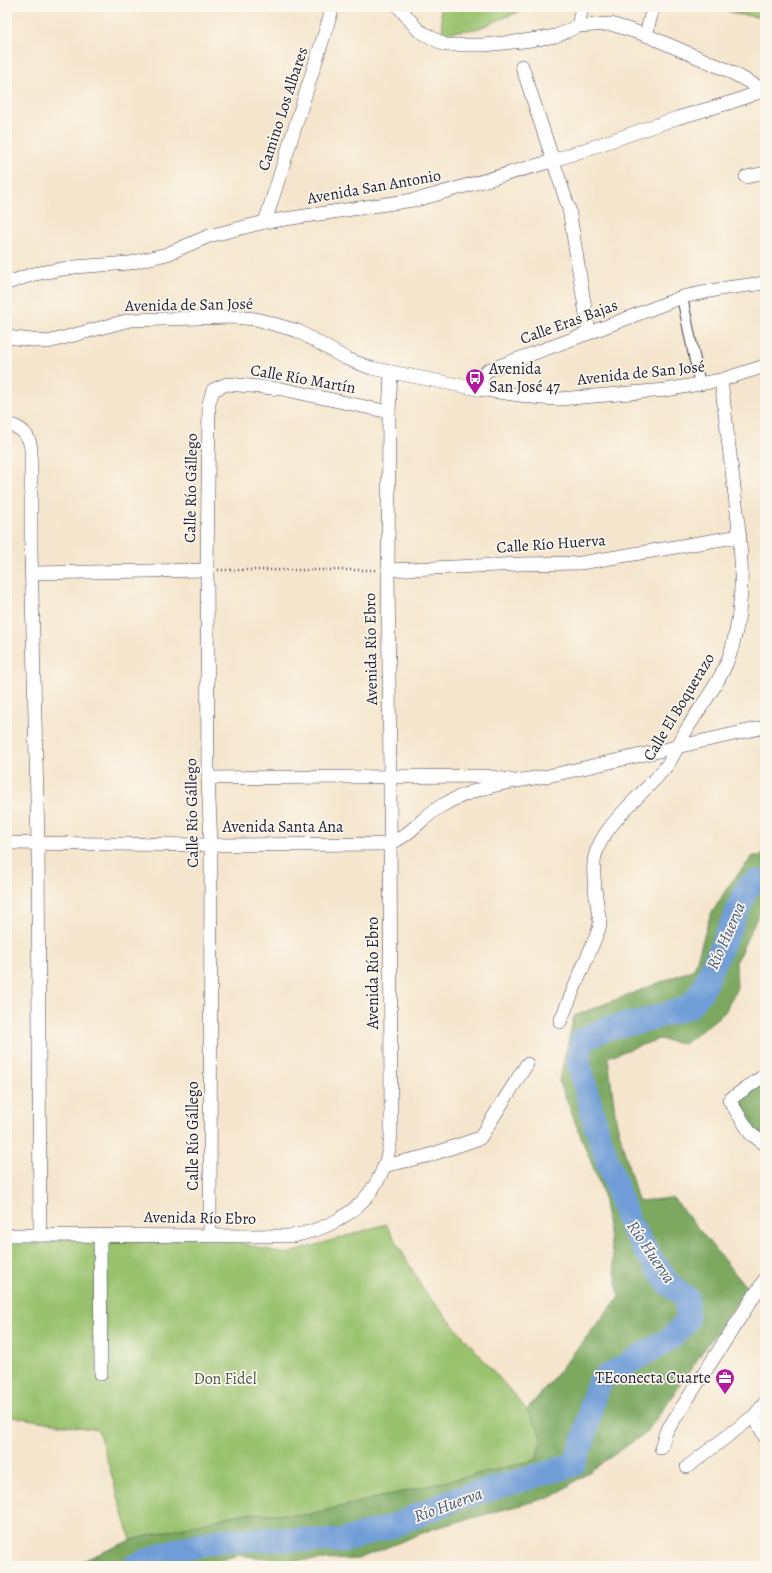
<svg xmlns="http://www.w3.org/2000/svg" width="772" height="1573" font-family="Alegreya,serif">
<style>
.green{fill:#9ac26e;stroke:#5e7254}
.forest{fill:#7ba861;stroke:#4e654e}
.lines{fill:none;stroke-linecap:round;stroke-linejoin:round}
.river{stroke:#6f9dd7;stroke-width:24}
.pedestrian-casing{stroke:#423f51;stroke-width:12}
.minor-casing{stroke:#423f51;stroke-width:14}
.path{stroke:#423f51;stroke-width:2.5;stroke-dasharray:1 3;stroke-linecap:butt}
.pedestrian{stroke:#fff;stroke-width:10}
.minor{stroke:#fff;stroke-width:13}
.labels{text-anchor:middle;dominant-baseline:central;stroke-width:3.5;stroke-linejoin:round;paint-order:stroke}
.street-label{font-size:16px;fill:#22223b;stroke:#fbf7ec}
.poi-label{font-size:16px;fill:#22223b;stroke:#fbf7ec;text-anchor:start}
.park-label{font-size:16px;fill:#4c5a4d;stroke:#fbf7ec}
.water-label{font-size:17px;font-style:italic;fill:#455981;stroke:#fbf7ec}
</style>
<rect width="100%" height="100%" fill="#fbf7ec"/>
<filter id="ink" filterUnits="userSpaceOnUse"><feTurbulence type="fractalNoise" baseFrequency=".025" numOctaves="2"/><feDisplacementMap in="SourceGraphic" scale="8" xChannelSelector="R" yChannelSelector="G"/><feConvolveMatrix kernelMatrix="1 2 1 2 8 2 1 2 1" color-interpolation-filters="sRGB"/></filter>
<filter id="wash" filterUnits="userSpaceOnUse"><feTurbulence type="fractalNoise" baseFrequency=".012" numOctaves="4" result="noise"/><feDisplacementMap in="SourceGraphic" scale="16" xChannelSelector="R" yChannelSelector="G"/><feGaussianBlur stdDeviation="0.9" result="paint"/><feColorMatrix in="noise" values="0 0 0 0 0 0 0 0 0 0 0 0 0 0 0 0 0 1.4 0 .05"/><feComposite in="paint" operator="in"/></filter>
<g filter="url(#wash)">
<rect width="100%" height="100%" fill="#f5e5cc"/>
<g class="green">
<polygon points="440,7 522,7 523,10 477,29 443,33"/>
<polygon points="720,7 765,7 765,18 735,14"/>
<polygon points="386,1224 425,1292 527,1410 542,1436 536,1460 306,1515 244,1513 131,1540 98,1430 7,1416 7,1235 210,1235 286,1254"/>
</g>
<g class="forest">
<polygon points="765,855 765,901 736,962 737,988 725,1012 684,1044 659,1039 608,1057 616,1120 638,1201 673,1198 747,1288 647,1432 554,1496 435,1528 358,1559 288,1561 238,1555 200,1566 71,1566 131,1540 244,1513 306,1515 536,1460 542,1436 527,1410 619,1297 602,1190 559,1081 574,1016 694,969 710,916 729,885 753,856"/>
<polygon points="765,1075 765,1144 729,1100"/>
</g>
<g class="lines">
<path class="river" d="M134 1566 163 1554 220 1540 278 1539 340 1541 393 1526 453 1500 573 1465C579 1452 584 1440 587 1427 591 1411 592 1394 601 1380L671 1338 687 1321V1298L668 1283 646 1251 628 1221 596 1126 578 1060 582 1040 608 1028 640 1022 689 1007 701 992 748 887 757 881 765 883"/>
</g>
</g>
<g filter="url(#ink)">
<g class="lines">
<defs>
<polyline id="pedestrian" points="682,297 700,385"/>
<g id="minor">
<polyline points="399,7 418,30 445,45 483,45 524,41 556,36 578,26 611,24 646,35 725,69 764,90"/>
<polyline points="578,26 582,7"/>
<polyline points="646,35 653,7"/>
<polyline points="522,66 569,209 589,333"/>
<polyline points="746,177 765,173"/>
<polyline points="265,222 333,7"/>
<polyline points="7,283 34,274 74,267 130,263 167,254 209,236 265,222 420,199 552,161 677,118 732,102 765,90"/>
<polyline points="7,337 48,342 130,320 232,317 256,319 298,331 345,358 371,368 478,389 540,398 559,399 666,390 721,380 765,366"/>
<polyline points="478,389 484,374 488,370 589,333 682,297 726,288 765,283"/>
<path d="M7 424C21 427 30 435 31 450V551L38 842 40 1235"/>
<polyline points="388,570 521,564 581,563 740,536"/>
<polyline points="32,573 207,570"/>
<polyline points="208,778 485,776 510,780"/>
<path d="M7 843 211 845 389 844C410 836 422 817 441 806 473 787 513 781 548 776L765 727"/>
<path d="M560 1022 599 929 600 922C597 904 591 872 595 856 603 824 644 794 664 769 674 758 679 742 687 729 703 702 723 679 732 648 747 595 741 542 734 488 730 452 725 416 721 380"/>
<polyline points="765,1075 729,1100 751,1134 765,1144"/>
<polyline points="384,1166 427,1156 480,1138 527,1064"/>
<path d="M7 1235 292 1236C346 1226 385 1194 391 1136L390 777 388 570 389 412 391 372"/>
<polyline points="100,1235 101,1374"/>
<polyline points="210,1235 211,845 208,778 207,570 209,403 213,390 227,384 282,389 389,412"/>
<polyline points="754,1416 765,1437"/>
<polyline points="661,1448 666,1432 765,1279"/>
<polyline points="687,1467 754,1416 765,1403"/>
</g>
</defs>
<use href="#pedestrian" class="pedestrian-casing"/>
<use href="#minor" class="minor-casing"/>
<polyline class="path" points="218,570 377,570"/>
<use href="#pedestrian" class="pedestrian"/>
<use href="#minor" class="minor"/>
</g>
</g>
<defs>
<symbol id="bus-pin" viewBox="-11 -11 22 30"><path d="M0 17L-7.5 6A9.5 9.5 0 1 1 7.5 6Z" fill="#b5179e" stroke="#fbf7ec"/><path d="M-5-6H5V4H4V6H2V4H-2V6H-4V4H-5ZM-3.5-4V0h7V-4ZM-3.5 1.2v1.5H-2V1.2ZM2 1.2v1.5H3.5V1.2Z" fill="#fff"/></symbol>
<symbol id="office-pin" viewBox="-11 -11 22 30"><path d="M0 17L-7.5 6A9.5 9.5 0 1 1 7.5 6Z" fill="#b5179e" stroke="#fbf7ec"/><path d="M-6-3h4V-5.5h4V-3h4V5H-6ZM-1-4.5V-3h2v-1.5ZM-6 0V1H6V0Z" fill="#fff"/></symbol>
</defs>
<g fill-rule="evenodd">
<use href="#bus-pin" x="464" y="367" width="22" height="30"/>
<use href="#office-pin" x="714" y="1367" width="22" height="30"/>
</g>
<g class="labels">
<g class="street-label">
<text transform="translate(283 109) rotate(-72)">Camino Los Albares</text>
<text transform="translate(374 187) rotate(-10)">Avenida San Antonio</text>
<text transform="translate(189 305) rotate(-1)">Avenida de San José</text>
<text transform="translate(569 322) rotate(-20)">Calle Eras Bajas</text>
<text transform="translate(641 373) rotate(-6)">Avenida de San José</text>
<text transform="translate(303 379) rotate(10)">Calle Río Martín</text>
<text transform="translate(191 488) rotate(-89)">Calle Río Gállego</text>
<text transform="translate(551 544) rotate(-4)">Calle Río Huerva</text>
<text transform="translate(371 649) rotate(-91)">Avenida Río Ebro</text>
<text transform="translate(679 707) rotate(-59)">Calle El Boquerazo</text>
<text transform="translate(192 813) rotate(-91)">Calle Río Gállego</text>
<text x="283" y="827">Avenida Santa Ana</text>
<text transform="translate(373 973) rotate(-90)">Avenida Río Ebro</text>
<text transform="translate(193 1136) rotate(-90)">Calle Río Gállego</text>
<text transform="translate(200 1218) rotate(1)">Avenida Río Ebro</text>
</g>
<g class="poi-label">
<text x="489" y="369">Avenida<tspan x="489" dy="18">San José 47</tspan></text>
<text x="711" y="1378" text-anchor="end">TEconecta Cuarte</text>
</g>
<g class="park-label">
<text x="225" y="1379">Don Fidel</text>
</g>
<g class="water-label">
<text transform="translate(726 936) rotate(-66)">Río Huerva</text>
<text transform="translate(651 1252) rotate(56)">Río Huerva</text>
<text transform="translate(448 1505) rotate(-20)">Río Huerva</text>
</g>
</g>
<rect width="772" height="1573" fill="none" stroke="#fbf7ec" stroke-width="24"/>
</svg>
